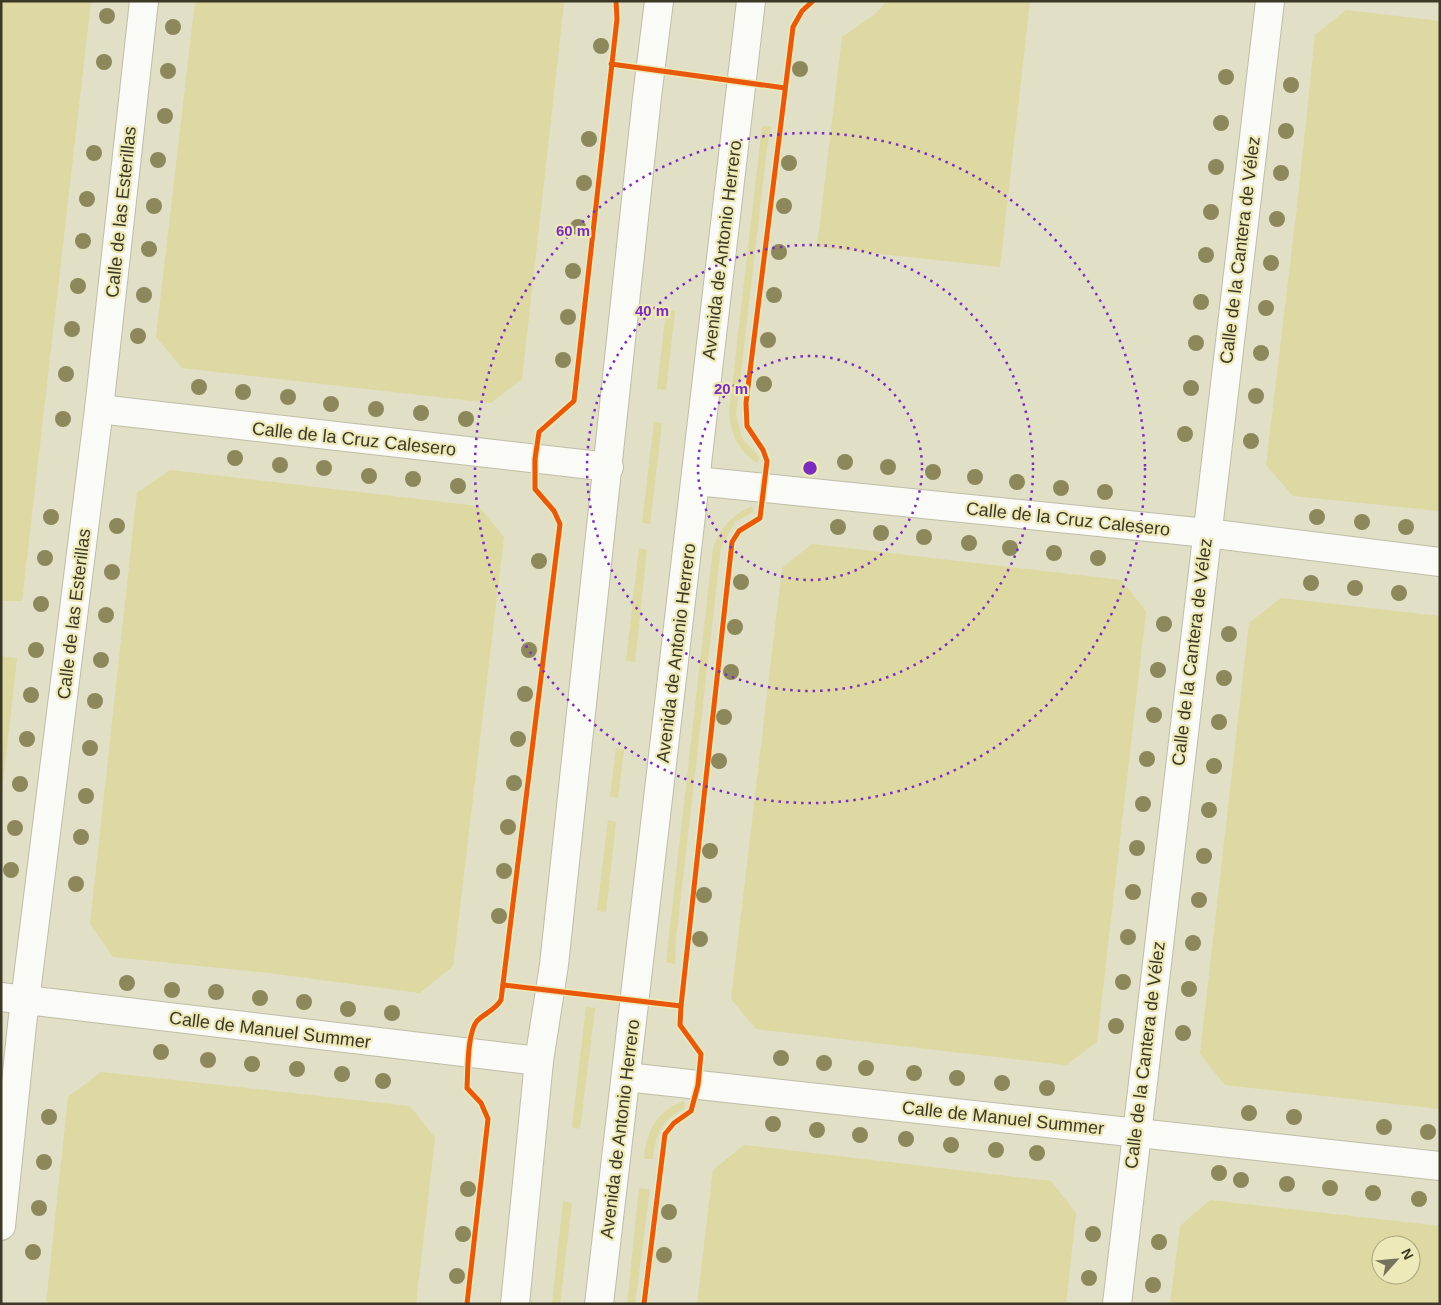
<svg xmlns="http://www.w3.org/2000/svg" width="1441" height="1305" font-family="Arial,sans-serif">
<style>
.green{fill:#ded8a2;fill-rule:evenodd}
.lines{fill:none;stroke-linecap:round;stroke-linejoin:round}
.minor-casing{stroke:#bfbda8;stroke-width:30}
.tertiary-casing{stroke:#bfbda8;stroke-width:30}
.minor{stroke:#fafaf6;stroke-width:28}
.tertiary{stroke:#fafaf6;stroke-width:28}
.cycleway-casing{stroke:#eee9b8;stroke-width:8}
.cycleway{stroke:#e8590c;stroke-width:5}
.tree{fill:#8c885b}
.ring{fill:none;stroke:#7b2cbf;stroke-width:2.5;stroke-dasharray:2.5 5}
.labels{text-anchor:middle;dominant-baseline:central;stroke-width:4.5;stroke-linejoin:round;paint-order:stroke}
.street-label{font-size:18px;fill:#3b3926;stroke:#eee9b8}
.centre{fill:#7b2cbf;stroke:#eee9b8;stroke-width:2.5}
.ring-label{font-size:15px;text-anchor:middle;font-weight:bold;fill:#7b2cbf;stroke:#eee9b8;stroke-width:4.5;stroke-linejoin:round;paint-order:stroke}
</style>
<rect width="100%" height="100%" fill="#e1dfc5"/>
<g class="green">
<polygon points="1,1 91,1 22,601 1,601"/>
<polygon points="195,1 562,1 564,3 522,379 491,403 182,368 156,337"/>
<polygon points="887,1 1030,1 1000,267 817,247 842,37 875,14"/>
<polygon points="1346,10 1440,21 1440,511 1293,496 1266,465 1298,198 1315,35"/>
<path d="M762 126 771 127 767 148 736 415 742 438 760 458 757 463C739 451 731 435 729 413Z"/>
<polygon points="666,310 675,311 666,390 657,389"/>
<polygon points="654,422 662,423 650,524 642,523"/>
<polygon points="170,470 478,506 504,537 453,966 420,993 269,973 113,957 90,924 137,493"/>
<path d="M752 506 753 512 735 522 721 547 676 939 675 964 666 962 713 548C721 527 732 515 752 506Z"/>
<polygon points="812,544 1121,580 1146,611 1097,1042 1066,1065 756,1029 731,999 782,568"/>
<polygon points="639,548 647,550 635,662 626,661"/>
<polygon points="1281,598 1440,616 1440,1109 1225,1085 1200,1054 1249,623"/>
<polygon points="1,656 17,658 1,801"/>
<polygon points="616,748 624,750 618,798 610,797"/>
<polygon points="608,820 616,822 606,912 597,911"/>
<polygon points="586,1007 595,1008 580,1129 572,1127"/>
<polygon points="101,1072 410,1106 435,1138 416,1304 46,1304 68,1097"/>
<path d="M684 1101 685 1108C661 1121 656 1132 653 1159H644C646 1132 657 1110 684 1101Z"/>
<polygon points="744,1145 1051,1181 1076,1213 1066,1304 697,1304 713,1170"/>
<polygon points="639,1188 650,1189 635,1304 627,1304"/>
<path d="M1210 1200 1440 1226V1304H1170L1180 1226ZM1381 1245H1411V1275H1381Z"/>
<polygon points="563,1201 572,1203 560,1304 552,1304"/>
</g>
<g class="lines">
<defs>
<g id="minor">
<polyline points="99,409 609,467"/>
<polyline points="696,481 1207,533 1440,562"/>
<polyline points="1,997 539,1061"/>
<polyline points="626,1077 1440,1166"/>
<polyline points="1,1226 22,1025 99,409 144,1"/>
<polyline points="1117,1304 1270,1"/>
</g>
<g id="tertiary">
<polyline points="515,1304 539,1061 554,965 647,97 659,1"/>
<polyline points="599,1304 751,1"/>
</g>
</defs>
<use href="#minor" class="minor-casing"/>
<use href="#tertiary" class="tertiary-casing"/>
<use href="#minor" class="minor"/>
<use href="#tertiary" class="tertiary"/>
<defs>
<g id="cycleway">
<polyline points="611,64 785,88"/>
<polyline points="503,985 681,1006"/>
<path d="M467 1304 488 1119 481 1103 467 1088C468 1072 467 1033 477 1021 485 1013 495 1010 501 1000L560 524 554 511 535 489V459L539 432 574 401 617 19 616 1"/>
<polyline points="644,1304 665,1134 674,1123 691,1111 698,1085 701,1054 680,1025 681,1006 732,542 739,531 760,518 767,461 763,450 747,426 746,403 793,27 802,11 813,1"/>
</g>
</defs>
<use href="#cycleway" class="cycleway-casing"/>
<use href="#cycleway" class="cycleway"/>
</g>
<g class="tree">
<circle cx="107" cy="16" r="8"/>
<circle cx="173" cy="27" r="8"/>
<circle cx="601" cy="46" r="8"/>
<circle cx="104" cy="62" r="8"/>
<circle cx="800" cy="69" r="8"/>
<circle cx="168" cy="71" r="8"/>
<circle cx="1226" cy="77" r="8"/>
<circle cx="1291" cy="85" r="8"/>
<circle cx="165" cy="116" r="8"/>
<circle cx="1221" cy="123" r="8"/>
<circle cx="1286" cy="131" r="8"/>
<circle cx="589" cy="139" r="8"/>
<circle cx="94" cy="153" r="8"/>
<circle cx="158" cy="160" r="8"/>
<circle cx="789" cy="163" r="8"/>
<circle cx="1216" cy="167" r="8"/>
<circle cx="1281" cy="173" r="8"/>
<circle cx="584" cy="183" r="8"/>
<circle cx="87" cy="199" r="8"/>
<circle cx="154" cy="206" r="8"/>
<circle cx="784" cy="206" r="8"/>
<circle cx="1211" cy="212" r="8"/>
<circle cx="1277" cy="219" r="8"/>
<circle cx="578" cy="227" r="8"/>
<circle cx="83" cy="241" r="8"/>
<circle cx="149" cy="249" r="8"/>
<circle cx="779" cy="252" r="8"/>
<circle cx="1206" cy="255" r="8"/>
<circle cx="1271" cy="263" r="8"/>
<circle cx="573" cy="271" r="8"/>
<circle cx="78" cy="286" r="8"/>
<circle cx="144" cy="295" r="8"/>
<circle cx="774" cy="295" r="8"/>
<circle cx="1201" cy="302" r="8"/>
<circle cx="1266" cy="308" r="8"/>
<circle cx="568" cy="317" r="8"/>
<circle cx="72" cy="329" r="8"/>
<circle cx="138" cy="336" r="8"/>
<circle cx="768" cy="340" r="8"/>
<circle cx="1196" cy="343" r="8"/>
<circle cx="1261" cy="353" r="8"/>
<circle cx="563" cy="360" r="8"/>
<circle cx="66" cy="374" r="8"/>
<circle cx="764" cy="384" r="8"/>
<circle cx="199" cy="387" r="8"/>
<circle cx="1191" cy="388" r="8"/>
<circle cx="243" cy="392" r="8"/>
<circle cx="1256" cy="396" r="8"/>
<circle cx="288" cy="397" r="8"/>
<circle cx="331" cy="404" r="8"/>
<circle cx="376" cy="409" r="8"/>
<circle cx="421" cy="413" r="8"/>
<circle cx="63" cy="419" r="8"/>
<circle cx="466" cy="419" r="8"/>
<circle cx="1185" cy="434" r="8"/>
<circle cx="1251" cy="441" r="8"/>
<circle cx="235" cy="458" r="8"/>
<circle cx="845" cy="462" r="8"/>
<circle cx="280" cy="465" r="8"/>
<circle cx="888" cy="467" r="8"/>
<circle cx="324" cy="468" r="8"/>
<circle cx="933" cy="472" r="8"/>
<circle cx="369" cy="476" r="8"/>
<circle cx="975" cy="477" r="8"/>
<circle cx="413" cy="479" r="8"/>
<circle cx="1017" cy="482" r="8"/>
<circle cx="458" cy="486" r="8"/>
<circle cx="1061" cy="488" r="8"/>
<circle cx="1105" cy="492" r="8"/>
<circle cx="51" cy="517" r="8"/>
<circle cx="1317" cy="517" r="8"/>
<circle cx="1362" cy="522" r="8"/>
<circle cx="117" cy="526" r="8"/>
<circle cx="838" cy="527" r="8"/>
<circle cx="1406" cy="527" r="8"/>
<circle cx="881" cy="533" r="8"/>
<circle cx="924" cy="537" r="8"/>
<circle cx="969" cy="543" r="8"/>
<circle cx="1010" cy="548" r="8"/>
<circle cx="1054" cy="553" r="8"/>
<circle cx="45" cy="558" r="8"/>
<circle cx="1098" cy="558" r="8"/>
<circle cx="539" cy="561" r="8"/>
<circle cx="112" cy="572" r="8"/>
<circle cx="741" cy="582" r="8"/>
<circle cx="1311" cy="583" r="8"/>
<circle cx="1355" cy="588" r="8"/>
<circle cx="1399" cy="593" r="8"/>
<circle cx="41" cy="604" r="8"/>
<circle cx="106" cy="615" r="8"/>
<circle cx="1164" cy="624" r="8"/>
<circle cx="735" cy="627" r="8"/>
<circle cx="1229" cy="634" r="8"/>
<circle cx="36" cy="650" r="8"/>
<circle cx="529" cy="650" r="8"/>
<circle cx="101" cy="660" r="8"/>
<circle cx="1158" cy="670" r="8"/>
<circle cx="731" cy="672" r="8"/>
<circle cx="1224" cy="678" r="8"/>
<circle cx="525" cy="694" r="8"/>
<circle cx="31" cy="695" r="8"/>
<circle cx="95" cy="701" r="8"/>
<circle cx="1154" cy="715" r="8"/>
<circle cx="724" cy="717" r="8"/>
<circle cx="1219" cy="722" r="8"/>
<circle cx="27" cy="739" r="8"/>
<circle cx="518" cy="739" r="8"/>
<circle cx="90" cy="748" r="8"/>
<circle cx="1147" cy="759" r="8"/>
<circle cx="719" cy="761" r="8"/>
<circle cx="1214" cy="766" r="8"/>
<circle cx="514" cy="783" r="8"/>
<circle cx="20" cy="784" r="8"/>
<circle cx="86" cy="796" r="8"/>
<circle cx="1143" cy="804" r="8"/>
<circle cx="1209" cy="810" r="8"/>
<circle cx="508" cy="827" r="8"/>
<circle cx="15" cy="828" r="8"/>
<circle cx="81" cy="837" r="8"/>
<circle cx="1137" cy="848" r="8"/>
<circle cx="710" cy="851" r="8"/>
<circle cx="1204" cy="856" r="8"/>
<circle cx="11" cy="870" r="8"/>
<circle cx="504" cy="871" r="8"/>
<circle cx="76" cy="884" r="8"/>
<circle cx="1133" cy="892" r="8"/>
<circle cx="704" cy="895" r="8"/>
<circle cx="1199" cy="900" r="8"/>
<circle cx="499" cy="916" r="8"/>
<circle cx="1128" cy="937" r="8"/>
<circle cx="700" cy="939" r="8"/>
<circle cx="1193" cy="943" r="8"/>
<circle cx="1123" cy="982" r="8"/>
<circle cx="127" cy="983" r="8"/>
<circle cx="1189" cy="989" r="8"/>
<circle cx="172" cy="990" r="8"/>
<circle cx="216" cy="992" r="8"/>
<circle cx="260" cy="998" r="8"/>
<circle cx="304" cy="1002" r="8"/>
<circle cx="348" cy="1009" r="8"/>
<circle cx="392" cy="1013" r="8"/>
<circle cx="1116" cy="1026" r="8"/>
<circle cx="1183" cy="1033" r="8"/>
<circle cx="161" cy="1052" r="8"/>
<circle cx="781" cy="1058" r="8"/>
<circle cx="208" cy="1060" r="8"/>
<circle cx="824" cy="1063" r="8"/>
<circle cx="252" cy="1064" r="8"/>
<circle cx="866" cy="1068" r="8"/>
<circle cx="297" cy="1069" r="8"/>
<circle cx="914" cy="1073" r="8"/>
<circle cx="342" cy="1074" r="8"/>
<circle cx="957" cy="1078" r="8"/>
<circle cx="383" cy="1081" r="8"/>
<circle cx="1002" cy="1083" r="8"/>
<circle cx="1047" cy="1088" r="8"/>
<circle cx="1249" cy="1113" r="8"/>
<circle cx="49" cy="1117" r="8"/>
<circle cx="1294" cy="1117" r="8"/>
<circle cx="773" cy="1124" r="8"/>
<circle cx="1384" cy="1127" r="8"/>
<circle cx="817" cy="1130" r="8"/>
<circle cx="1428" cy="1132" r="8"/>
<circle cx="860" cy="1135" r="8"/>
<circle cx="906" cy="1139" r="8"/>
<circle cx="951" cy="1145" r="8"/>
<circle cx="996" cy="1150" r="8"/>
<circle cx="1037" cy="1153" r="8"/>
<circle cx="44" cy="1162" r="8"/>
<circle cx="1219" cy="1173" r="8"/>
<circle cx="1241" cy="1180" r="8"/>
<circle cx="1287" cy="1184" r="8"/>
<circle cx="1330" cy="1188" r="8"/>
<circle cx="468" cy="1189" r="8"/>
<circle cx="1373" cy="1193" r="8"/>
<circle cx="1419" cy="1199" r="8"/>
<circle cx="39" cy="1208" r="8"/>
<circle cx="669" cy="1212" r="8"/>
<circle cx="463" cy="1234" r="8"/>
<circle cx="1093" cy="1234" r="8"/>
<circle cx="1159" cy="1242" r="8"/>
<circle cx="33" cy="1252" r="8"/>
<circle cx="664" cy="1255" r="8"/>
<circle cx="457" cy="1276" r="8"/>
<circle cx="1089" cy="1278" r="8"/>
<circle cx="1153" cy="1285" r="8"/>
</g>
<g class="ring">
<circle cx="810" cy="468" r="112"/>
<circle cx="810" cy="468" r="223"/>
<circle cx="810" cy="468" r="335"/>
</g>
<g class="labels">
<g class="street-label">
<text transform="translate(121 212) rotate(-84)">Calle de las Esterillas</text>
<text transform="translate(722 250) rotate(-83)">Avenida de Antonio Herrero</text>
<text transform="translate(1240 250) rotate(-83)">Calle de la Cantera de Vélez</text>
<text transform="translate(354 439) rotate(6)">Calle de la Cruz Calesero</text>
<text transform="translate(1068 519) rotate(6)">Calle de la Cruz Calesero</text>
<text transform="translate(74 614) rotate(-83)">Calle de las Esterillas</text>
<text transform="translate(1192 652) rotate(-83)">Calle de la Cantera de Vélez</text>
<text transform="translate(676 653) rotate(-83)">Avenida de Antonio Herrero</text>
<text transform="translate(270 1030) rotate(7)">Calle de Manuel Summer</text>
<text transform="translate(1145 1055) rotate(-83)">Calle de la Cantera de Vélez</text>
<text transform="translate(1003 1118) rotate(6)">Calle de Manuel Summer</text>
<text transform="translate(620 1129) rotate(-83)">Avenida de Antonio Herrero</text>
</g>
</g>
<circle cx="810" cy="468" r="8" class="centre"/>
<g class="ring-label">
<text x="573" y="236">60 m</text>
<text x="652" y="316">40 m</text>
<text x="731" y="394">20 m</text>
</g>
<rect width="1441" height="1305" fill="none" stroke="#3b3926" stroke-width="5"/>
<g transform="translate(1396 1260) rotate(63)"><circle r="24" fill="#eee9b8" stroke="#a6a37e"/>
<path d="M0-4L9 19L0 12L-9 19Z" fill="#75735e"/>
<text y="-8" font-size="14" font-weight="bold" text-anchor="middle" fill="#3b3926">N</text>
</g>
</svg>
